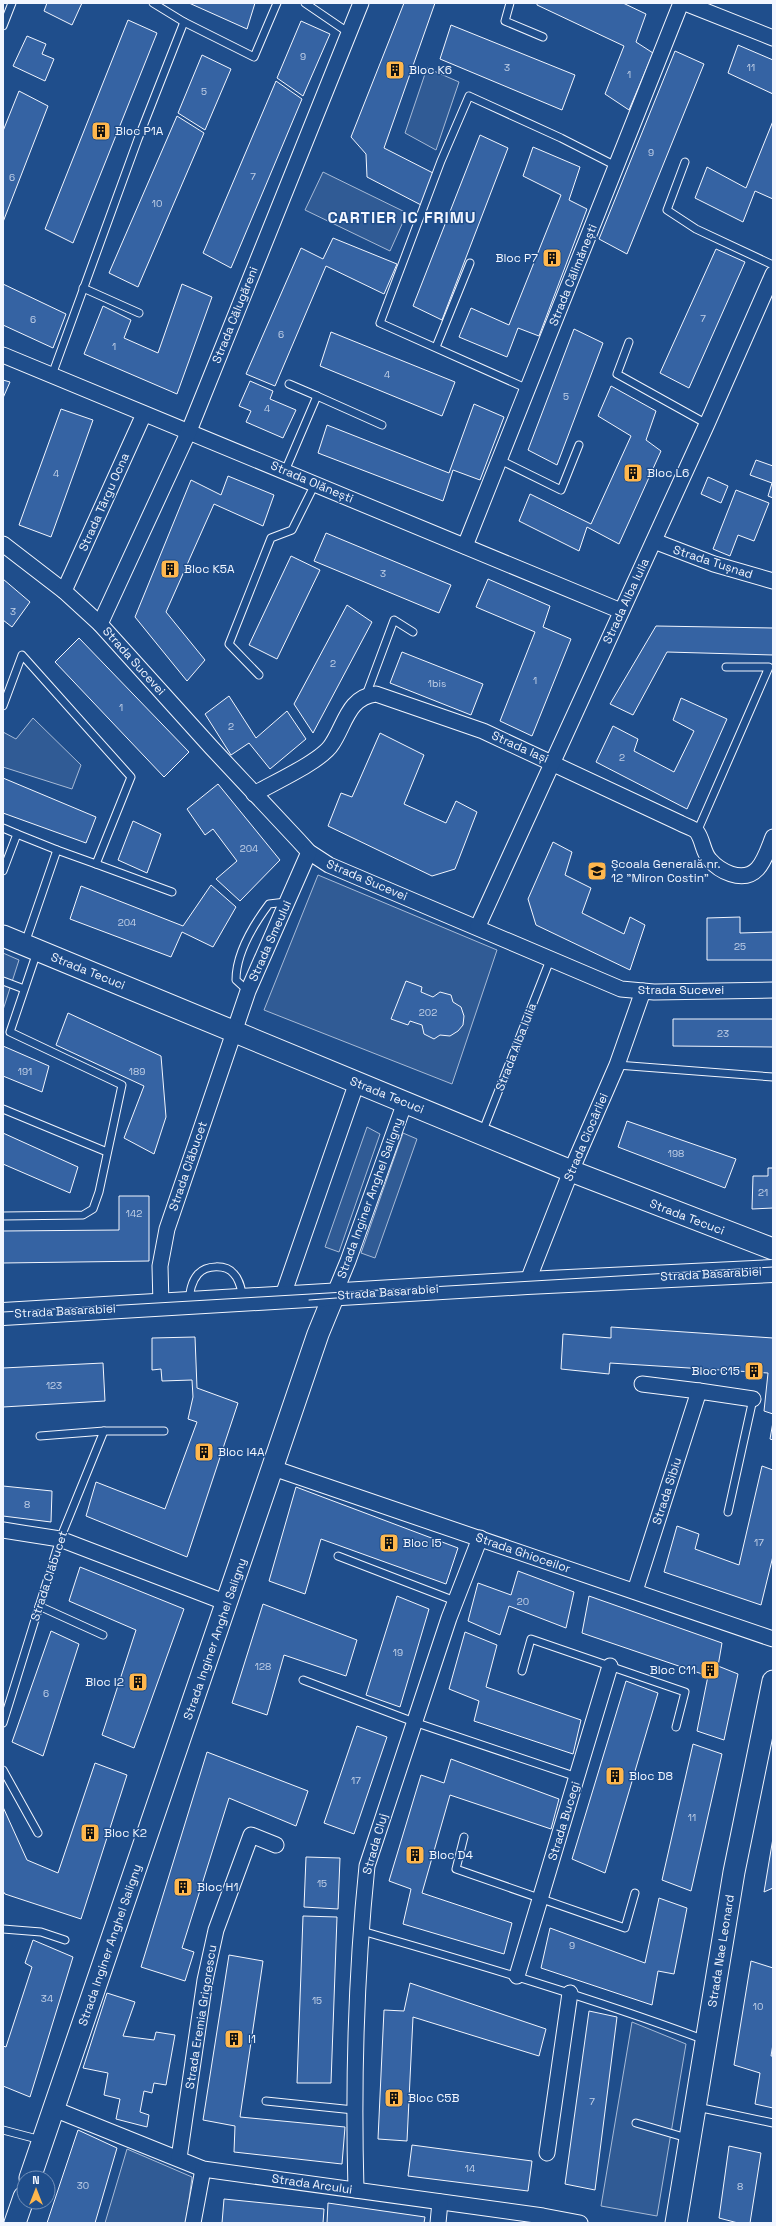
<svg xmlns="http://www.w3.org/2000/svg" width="776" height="2226" font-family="'Space Grotesk',sans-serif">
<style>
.built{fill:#305b95;stroke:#a8bbd7}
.building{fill:#3563a3;stroke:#f2f6ff}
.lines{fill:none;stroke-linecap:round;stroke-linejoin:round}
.lane-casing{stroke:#f2f6ff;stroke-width:9}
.street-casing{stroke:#f2f6ff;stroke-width:17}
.secondary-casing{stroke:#f2f6ff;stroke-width:23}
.primary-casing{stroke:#f2f6ff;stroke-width:24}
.lane{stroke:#1f4e8c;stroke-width:7}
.street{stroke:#1f4e8c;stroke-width:15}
.secondary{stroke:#1f4e8c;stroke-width:21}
.primary{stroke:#1f4e8c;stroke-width:22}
.tram{stroke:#f2f6ff;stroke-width:1}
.labels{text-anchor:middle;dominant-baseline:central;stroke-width:3;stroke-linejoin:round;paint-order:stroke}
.number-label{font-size:10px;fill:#c3d1e8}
.poi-label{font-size:12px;fill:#f2f6ff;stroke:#1f4e8c;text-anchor:start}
.street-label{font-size:12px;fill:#f2f6ff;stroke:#1f4e8c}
.district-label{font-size:16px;font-weight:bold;letter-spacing:1px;fill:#f2f6ff;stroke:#1f4e8c}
</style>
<rect width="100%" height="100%" fill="#1f4e8c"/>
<g class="built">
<polygon points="427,68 459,82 436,150 405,133"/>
<polygon points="323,172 407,213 390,251 305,210"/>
<polygon points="33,718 81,765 72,789 3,767 3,732 16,739"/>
<polygon points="318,875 497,950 452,1084 264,1010"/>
<polygon points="3,953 19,960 3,1010"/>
<polygon points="367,1127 380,1134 339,1252 325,1247"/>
<polygon points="403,1133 417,1139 375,1258 361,1253"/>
<polygon points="632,2022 686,2044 657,2216 601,2206"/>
<polygon points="127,2149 192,2177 186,2223 105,2223"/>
</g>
<g class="building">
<polygon points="47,3 82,3 72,25 44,11"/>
<polygon points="189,3 255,3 247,29"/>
<polygon points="404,3 435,3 384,148 435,174 423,206 367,177 366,154 351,137"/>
<polygon points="537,3 623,3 646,14 636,42 653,53 629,110 605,94 624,46 537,5"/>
<polygon points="128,20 157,33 73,243 45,229"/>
<polygon points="301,21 330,34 303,96 277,78"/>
<polygon points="451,25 575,75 562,110 440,59"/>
<polygon points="27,36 46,44 42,54 54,59 45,81 13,66"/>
<polygon points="738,45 773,60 773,94 728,73"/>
<polygon points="675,51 704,64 627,254 599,239"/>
<polygon points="202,55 231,69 205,130 178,113"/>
<polygon points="276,81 302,99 231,268 203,253"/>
<polygon points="19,91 48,106 3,222 3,131"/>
<polygon points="177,116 204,133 138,287 109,273"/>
<polygon points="773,121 773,199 755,191 743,222 695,198 707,167 746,188"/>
<polygon points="480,135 508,148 442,320 413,306"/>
<polygon points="533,147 580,167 569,200 587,209 539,336 518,328 507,357 459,337 471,308 509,325 561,195 523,176"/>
<polygon points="333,238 397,264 384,294 326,266 275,386 246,374 301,248 323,259"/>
<polygon points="716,249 745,262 689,388 660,373"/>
<polygon points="3,284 66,314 53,348 3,325"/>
<polygon points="182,284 212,297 177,394 84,354 103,306 131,320 124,338 158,353"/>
<polygon points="574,329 603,343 557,465 528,450"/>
<polygon points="331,332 455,382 442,416 320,366"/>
<polygon points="3,380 10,382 3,398"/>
<polygon points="250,381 273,391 270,399 296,410 283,438 246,422 251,411 239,406"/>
<polygon points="611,386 656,411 646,440 661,451 619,544 587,527 579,551 519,521 530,494 591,524 631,436 598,416"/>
<polygon points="474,404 504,417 480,480 453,470 443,501 318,453 327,425 449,473"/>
<polygon points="61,409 93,420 51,537 19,525"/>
<polygon points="756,460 773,466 773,498 768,496 772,483 750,475"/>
<polygon points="228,476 274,495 263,526 214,504 166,612 205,660 187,681 135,617 191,480 221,495"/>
<polygon points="708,477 728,486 721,503 701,494"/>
<polygon points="736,490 769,503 754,541 738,535 730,556 713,549"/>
<polygon points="326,533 451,585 439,613 314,561"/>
<polygon points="291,556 320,570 277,659 249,645"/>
<polygon points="3,579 30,602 12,627 3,620"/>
<polygon points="488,579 550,606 543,627 571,639 532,736 500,721 535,632 476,607"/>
<polygon points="347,605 372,622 313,733 294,704"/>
<polygon points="656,626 773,628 773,655 667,652 633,715 610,704"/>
<polygon points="79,638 189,752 164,777 55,662"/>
<polygon points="402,652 483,684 471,715 390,683"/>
<polygon points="229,696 256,738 287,711 306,739 270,769 249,743 231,755 205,714"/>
<polygon points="681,698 727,719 687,809 596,762 613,726 638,739 634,751 674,772 694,731 673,720"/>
<polygon points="380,733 424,755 404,804 446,823 456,801 477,812 455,869 432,876 328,826 341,793 352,797"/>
<polygon points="3,778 96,817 86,843 3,813"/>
<polygon points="218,784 280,860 240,901 216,879 237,861 213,829 205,835 187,809"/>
<polygon points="133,821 161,834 147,873 118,860"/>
<polygon points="553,842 572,852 565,875 591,888 582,913 624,934 630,917 645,925 630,970 536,925 528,899"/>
<polygon points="211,885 236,907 213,947 182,932 171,957 70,919 81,886 183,926"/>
<polygon points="740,917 740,933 773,932 773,960 707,960 707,918"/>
<polygon points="406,981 422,987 421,992 433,997 440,992 451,995 453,1002 461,1007 464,1016 463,1025 458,1031 450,1036 440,1035 434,1039 424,1034 422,1025 410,1021 408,1025 391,1019"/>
<polygon points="68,1013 161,1056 166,1117 154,1154 124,1138 144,1086 56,1045"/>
<polygon points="673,1019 773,1019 773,1047 673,1046"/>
<polygon points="3,1046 49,1066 42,1092 3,1076"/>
<polygon points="627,1121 736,1159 725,1188 618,1147"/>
<polygon points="3,1133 78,1167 70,1193 3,1164"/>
<polygon points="768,1168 773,1168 773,1208 752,1209 753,1176 768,1176"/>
<polygon points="119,1196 149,1196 149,1261 3,1263 3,1231 119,1230"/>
<polygon points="611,1327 773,1338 773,1414 764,1411 768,1373 610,1363 609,1374 561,1369 563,1334 611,1338"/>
<polygon points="195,1337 197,1388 238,1403 187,1557 86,1516 96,1482 165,1509 197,1422 188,1419 193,1397 192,1380 162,1381 161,1369 152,1370 152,1338"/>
<polygon points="103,1363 105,1401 3,1407 3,1368"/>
<polygon points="773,1422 773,1440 770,1439"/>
<polygon points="762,1466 773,1470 773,1556 761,1605 664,1572 677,1526 699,1534 695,1549 739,1565"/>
<polygon points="3,1486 52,1491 51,1522 3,1516"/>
<polygon points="296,1487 458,1548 446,1584 321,1539 305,1594 269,1581"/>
<polygon points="80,1567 184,1609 134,1748 102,1735 136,1630 69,1601"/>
<polygon points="518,1571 574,1592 566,1628 509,1606 500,1635 468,1621 478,1583 511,1595"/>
<polygon points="397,1596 429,1609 400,1707 366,1695"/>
<polygon points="589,1596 722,1643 718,1666 738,1674 724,1740 697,1731 708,1676 582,1633"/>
<polygon points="263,1604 357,1640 346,1676 284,1655 267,1715 232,1703"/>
<polygon points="51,1631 79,1644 43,1756 12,1742"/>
<polygon points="465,1632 497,1645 486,1687 581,1720 573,1754 474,1721 479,1701 449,1689"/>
<polygon points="626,1681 658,1693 605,1873 572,1859"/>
<polygon points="357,1726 387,1737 354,1834 324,1823"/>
<polygon points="693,1744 722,1754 691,1891 662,1880"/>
<polygon points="207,1752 308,1791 296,1826 229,1798 182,1948 194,1952 185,1981 141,1967"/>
<polygon points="451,1759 559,1799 551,1829 450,1795 422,1893 512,1923 504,1954 403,1924 411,1889 389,1881 421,1775 444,1783"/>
<polygon points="95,1763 127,1775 81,1919 5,1894 3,1891 3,1807 27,1860 58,1873"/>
<polygon points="773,1838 773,1888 764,1892"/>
<polygon points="306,1857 340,1858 338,1909 304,1907"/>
<polygon points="659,1898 687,1908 674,1974 658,1971 652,2005 541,1968 550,1928 645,1963"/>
<polygon points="303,1916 337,1917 331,2083 297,2083"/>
<polygon points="33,1940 73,1957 30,2097 3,2086 3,2046 6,2047 32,1967 25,1963"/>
<polygon points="229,1955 263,1961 240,2117 345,2127 342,2164 234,2152 235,2126 203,2120"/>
<polygon points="751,1961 773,1968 773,2044 771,2056 773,2056 773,2108 755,2104 760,2073 734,2065"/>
<polygon points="410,1983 546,2029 539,2056 413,2017 407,2141 378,2139 384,2010 404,2011"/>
<polygon points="107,1993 135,2002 123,2036 154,2040 156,2032 175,2035 166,2085 154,2083 152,2093 144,2091 140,2112 149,2115 147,2127 116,2119 120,2099 104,2095 108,2073 83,2068"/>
<polygon points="589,2011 617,2017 595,2190 565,2184"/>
<polygon points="78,2130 117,2148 95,2223 47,2223"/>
<polygon points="412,2145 532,2161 528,2191 408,2176"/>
<polygon points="729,2146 761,2153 750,2223 738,2223 719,2218"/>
<polygon points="224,2199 324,2209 323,2223 222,2223"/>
<polygon points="328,2203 425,2217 424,2223 327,2223"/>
</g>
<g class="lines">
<defs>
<g id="lane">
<polyline points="153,3 184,22 254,57 277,3"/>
<polyline points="305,3 349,33"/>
<polyline points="510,3 505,21 543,37"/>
<polyline points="3,26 12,3"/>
<polyline points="685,162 667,210 696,229 773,265"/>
<polyline points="83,288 139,313"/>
<polyline points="629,342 617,374 707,424"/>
<polyline points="436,347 470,263"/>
<polyline points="52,375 138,139 184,22"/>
<polyline points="289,384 317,396"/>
<polyline points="528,389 380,323 441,161 469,96 561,138 616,166"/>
<polyline points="500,460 561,490 579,445"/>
<polyline points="285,471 317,396 382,425"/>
<polyline points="259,675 229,644 271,538 292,530 315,484"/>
<polyline points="366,695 394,620 413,632"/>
<polyline points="3,706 22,655 131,777 96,864 57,850 25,943"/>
<polyline points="3,828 17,834 3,871"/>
<polyline points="697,832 769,667 726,667"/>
<polyline points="17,834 57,850"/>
<polyline points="96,864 172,892"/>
<polyline points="3,981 24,989"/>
<path d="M248 991 236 980C236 954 254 924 269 904L286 902"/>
<polyline points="617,1065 773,1077"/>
<polyline points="3,1109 107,1152"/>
<polyline points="482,1133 550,960"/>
<polyline points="3,1216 83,1215 93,1209 99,1192 122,1085 10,1032 37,952"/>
<path d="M189 1301C190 1292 191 1282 198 1274 206 1265 226 1264 234 1274 240 1280 241 1289 243 1297"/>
<polyline points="40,1436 104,1431 164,1431"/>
<polyline points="728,1512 753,1399"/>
<polyline points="338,1556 455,1601"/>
<polyline points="39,1606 103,1635"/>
<polyline points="522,1671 531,1639 685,1692 676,1727"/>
<polyline points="303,1680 414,1722 577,1777"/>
<polyline points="3,1723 60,1539 104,1431"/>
<polyline points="3,1770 38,1833"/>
<polyline points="464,1837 456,1869 625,1928 635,1893"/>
<polyline points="3,1929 41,1932 65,1940"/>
<path d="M362 1931C477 1964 592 1998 705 2040"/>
<polyline points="266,2101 354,2110"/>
<polyline points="697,2107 773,2123"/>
<polyline points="636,2123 687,2138"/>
<polyline points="3,2130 41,2140"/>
</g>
<g id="street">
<polyline points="685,3 773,38"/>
<polyline points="3,355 621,611"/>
<polyline points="654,541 714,564 773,581"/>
<polyline points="3,544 64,591 100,624 211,747 299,841 309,852 329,865 621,989 654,992 773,990"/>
<polyline points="465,546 681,3"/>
<polyline points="64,591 144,414"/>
<polyline points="100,624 189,431 361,3"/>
<path d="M254 794C273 783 322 761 332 744 345 725 348 697 376 694L483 731 680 823C685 826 694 828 697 832 703 840 703 853 710 860 716 867 722 871 731 874 759 883 765 857 773 837"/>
<polyline points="478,926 707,424 773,274"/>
<polyline points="527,1283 571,1171 617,1065 643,991"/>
<polyline points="334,1295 348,1261 405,1102"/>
<polyline points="282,1298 357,1082"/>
<polyline points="161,1305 160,1266 167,1229 248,991 309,852"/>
<polyline points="642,1384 699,1391"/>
<polyline points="273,1468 773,1639"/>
<polyline points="3,1530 60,1539 227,1603"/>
<polyline points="635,1591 699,1391 753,1399"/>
<polyline points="517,1976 610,1666"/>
<polyline points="54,2109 203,2169 543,2216 580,2223"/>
<polyline points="547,2153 570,1993"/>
<polyline points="179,2158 205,1980 216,1930 251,1835 276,1845"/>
<path d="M356 2190C353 2082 356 1973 367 1866L449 1618 480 1538"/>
<polyline points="193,2223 203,2169"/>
<polyline points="438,2223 440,2202"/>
</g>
<g id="secondary">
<polyline points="3,936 571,1171 773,1249"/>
<polyline points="30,2178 318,1334 334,1295"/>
<polyline points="15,2223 24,2197"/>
<polyline points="676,2223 734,1872 773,1681"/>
</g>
<polyline id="primary" points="3,1314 527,1283 773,1271"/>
</defs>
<use href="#lane" class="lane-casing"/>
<use href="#street" class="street-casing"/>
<use href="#secondary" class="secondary-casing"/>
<use href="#primary" class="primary-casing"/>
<use href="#lane" class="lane"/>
<use href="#street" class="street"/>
<use href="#secondary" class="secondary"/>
<use href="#primary" class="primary"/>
<g class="tram">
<polyline points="309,1300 364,1296"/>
<polyline points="3,1312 773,1267"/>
</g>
</g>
<defs>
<symbol id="building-square" viewBox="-11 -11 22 22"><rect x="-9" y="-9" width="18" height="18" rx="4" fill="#ffb74d" stroke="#1f4e8c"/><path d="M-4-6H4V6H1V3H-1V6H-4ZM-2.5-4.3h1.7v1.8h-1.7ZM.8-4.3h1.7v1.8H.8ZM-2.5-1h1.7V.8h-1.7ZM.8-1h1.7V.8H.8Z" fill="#111"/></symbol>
<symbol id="school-square" viewBox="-11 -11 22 22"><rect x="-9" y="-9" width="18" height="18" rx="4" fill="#ffb74d" stroke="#1f4e8c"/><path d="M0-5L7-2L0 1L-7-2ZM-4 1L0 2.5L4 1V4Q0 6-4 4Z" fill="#111"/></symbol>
</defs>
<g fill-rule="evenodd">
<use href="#building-square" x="384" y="59" width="22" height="22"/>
<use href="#building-square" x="90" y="120" width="22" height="22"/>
<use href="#building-square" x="541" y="247" width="22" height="22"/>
<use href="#building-square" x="622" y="462" width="22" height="22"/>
<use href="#building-square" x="159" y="558" width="22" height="22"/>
<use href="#school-square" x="586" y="860" width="22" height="22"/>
<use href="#building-square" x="743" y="1360" width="22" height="22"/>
<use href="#building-square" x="193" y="1441" width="22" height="22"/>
<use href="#building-square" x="378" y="1532" width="22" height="22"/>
<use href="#building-square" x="699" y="1659" width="22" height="22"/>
<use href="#building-square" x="127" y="1671" width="22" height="22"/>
<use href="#building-square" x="604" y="1765" width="22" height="22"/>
<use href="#building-square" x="79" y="1822" width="22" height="22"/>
<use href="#building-square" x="404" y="1844" width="22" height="22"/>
<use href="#building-square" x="172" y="1876" width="22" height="22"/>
<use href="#building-square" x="223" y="2028" width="22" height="22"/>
<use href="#building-square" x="383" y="2087" width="22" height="22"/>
</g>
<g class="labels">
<g class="number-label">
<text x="303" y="56">9</text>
<text x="507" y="67">3</text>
<text x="751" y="67">11</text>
<text x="629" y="74">1</text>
<text x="204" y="91">5</text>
<text x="651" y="152">9</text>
<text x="253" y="176">7</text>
<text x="12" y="177">6</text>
<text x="157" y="203">10</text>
<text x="703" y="318">7</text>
<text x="33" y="319">6</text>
<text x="281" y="334">6</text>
<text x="114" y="346">1</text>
<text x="387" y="374">4</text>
<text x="566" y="396">5</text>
<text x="267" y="408">4</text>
<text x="56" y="473">4</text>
<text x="383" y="573">3</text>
<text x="13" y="611">3</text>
<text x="333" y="663">2</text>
<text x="535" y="680">1</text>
<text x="437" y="683">1bis</text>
<text x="121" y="707">1</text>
<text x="231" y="726">2</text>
<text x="622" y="757">2</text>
<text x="249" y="848">204</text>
<text x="127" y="922">204</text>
<text x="740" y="946">25</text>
<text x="428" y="1012">202</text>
<text x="723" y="1033">23</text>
<text x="25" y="1071">191</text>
<text x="137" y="1071">189</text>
<text x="676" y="1153">198</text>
<text x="763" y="1192">21</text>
<text x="134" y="1213">142</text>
<text x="54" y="1385">123</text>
<text x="27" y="1504">8</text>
<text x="759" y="1542">17</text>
<text x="523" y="1601">20</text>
<text x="398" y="1652">19</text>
<text x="263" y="1666">128</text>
<text x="46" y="1693">6</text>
<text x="356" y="1780">17</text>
<text x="692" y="1817">11</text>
<text x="322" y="1883">15</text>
<text x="572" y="1945">9</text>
<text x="47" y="1998">34</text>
<text x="317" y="2000">15</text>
<text x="758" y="2006">10</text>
<text x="592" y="2101">7</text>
<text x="470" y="2168">14</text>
<text x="83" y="2185">30</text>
<text x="740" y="2186">8</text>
</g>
<g class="poi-label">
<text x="409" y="70">Bloc K6</text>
<text x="115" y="131">Bloc P1A</text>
<text x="538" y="258" text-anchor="end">Bloc P7</text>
<text x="647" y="473">Bloc L6</text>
<text x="184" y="569">Bloc K5A</text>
<text x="611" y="864">Școala Generală nr.<tspan x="611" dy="14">12 "Miron Costin"</tspan></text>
<text x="740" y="1371" text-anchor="end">Bloc C15</text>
<text x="218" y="1452">Bloc I4A</text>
<text x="403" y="1543">Bloc I5</text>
<text x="696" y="1670" text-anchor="end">Bloc C11</text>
<text x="124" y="1682" text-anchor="end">Bloc I2</text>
<text x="629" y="1776">Bloc D8</text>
<text x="104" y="1833">Bloc K2</text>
<text x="429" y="1855">Bloc D4</text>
<text x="197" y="1887">Bloc H1</text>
<text x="248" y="2039">I1</text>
<text x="408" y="2098">Bloc C5B</text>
</g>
<g class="street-label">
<text transform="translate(573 275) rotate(-68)">Strada Călimănești</text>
<text transform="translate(235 315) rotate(-68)">Strada Călugăreni</text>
<text transform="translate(312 482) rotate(23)">Strada Olănești</text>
<text transform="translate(104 502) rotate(-66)">Strada Târgu Ocna</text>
<text transform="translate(713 562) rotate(18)">Strada Tușnad</text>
<text transform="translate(626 601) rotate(-65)">Strada Alba Iulia</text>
<text transform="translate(134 661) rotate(48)">Strada Sucevei</text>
<text transform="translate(520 747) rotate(24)">Strada Iași</text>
<text transform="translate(367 880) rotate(23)">Strada Sucevei</text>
<text transform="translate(270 941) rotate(-66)">Strada Smeului</text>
<text transform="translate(88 971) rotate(22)">Strada Tecuci</text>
<text x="681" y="990">Strada Sucevei</text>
<text transform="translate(516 1047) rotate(-69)">Strada Alba Iulia</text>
<text transform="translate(387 1095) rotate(22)">Strada Tecuci</text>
<text transform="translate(586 1137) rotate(-67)">Strada Ciocârliei</text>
<text transform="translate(188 1166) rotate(-71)">Strada Clăbucet</text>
<text transform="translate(370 1198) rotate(-70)">Strada Inginer Anghel Saligny</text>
<text transform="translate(687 1217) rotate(21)">Strada Tecuci</text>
<text transform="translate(711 1274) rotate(-3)">Strada Basarabiei</text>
<text transform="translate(388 1292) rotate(-4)">Strada Basarabiei</text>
<text transform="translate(65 1311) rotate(-3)">Strada Basarabiei</text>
<text transform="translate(667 1491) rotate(-72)">Strada Sibiu</text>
<text transform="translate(523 1553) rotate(19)">Strada Ghioceilor</text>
<text transform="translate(49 1576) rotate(-72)">Strada Clăbucet</text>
<text transform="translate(215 1639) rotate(-71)">Strada Inginer Anghel Saligny</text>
<text transform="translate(564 1821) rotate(-73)">Strada Bucegi</text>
<text transform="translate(375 1844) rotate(-74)">Strada Cluj</text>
<text transform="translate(110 1945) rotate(-71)">Strada Inginer Anghel Saligny</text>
<text transform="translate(721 1951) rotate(-81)">Strada Nae Leonard</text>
<text transform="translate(201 2017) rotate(-81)">Strada Eremia Grigorescu</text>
<text transform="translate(312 2184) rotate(8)">Strada Arcului</text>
</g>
<g class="district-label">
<text x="402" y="217">CARTIER IC FRIMU</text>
</g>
</g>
<rect width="776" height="2226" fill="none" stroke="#f2f6ff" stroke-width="8"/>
<g transform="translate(36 2190)"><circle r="19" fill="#1f4e8c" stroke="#7391ba"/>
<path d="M0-3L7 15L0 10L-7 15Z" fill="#ffb74d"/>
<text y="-6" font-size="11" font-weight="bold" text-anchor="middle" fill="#f2f6ff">N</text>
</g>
</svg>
